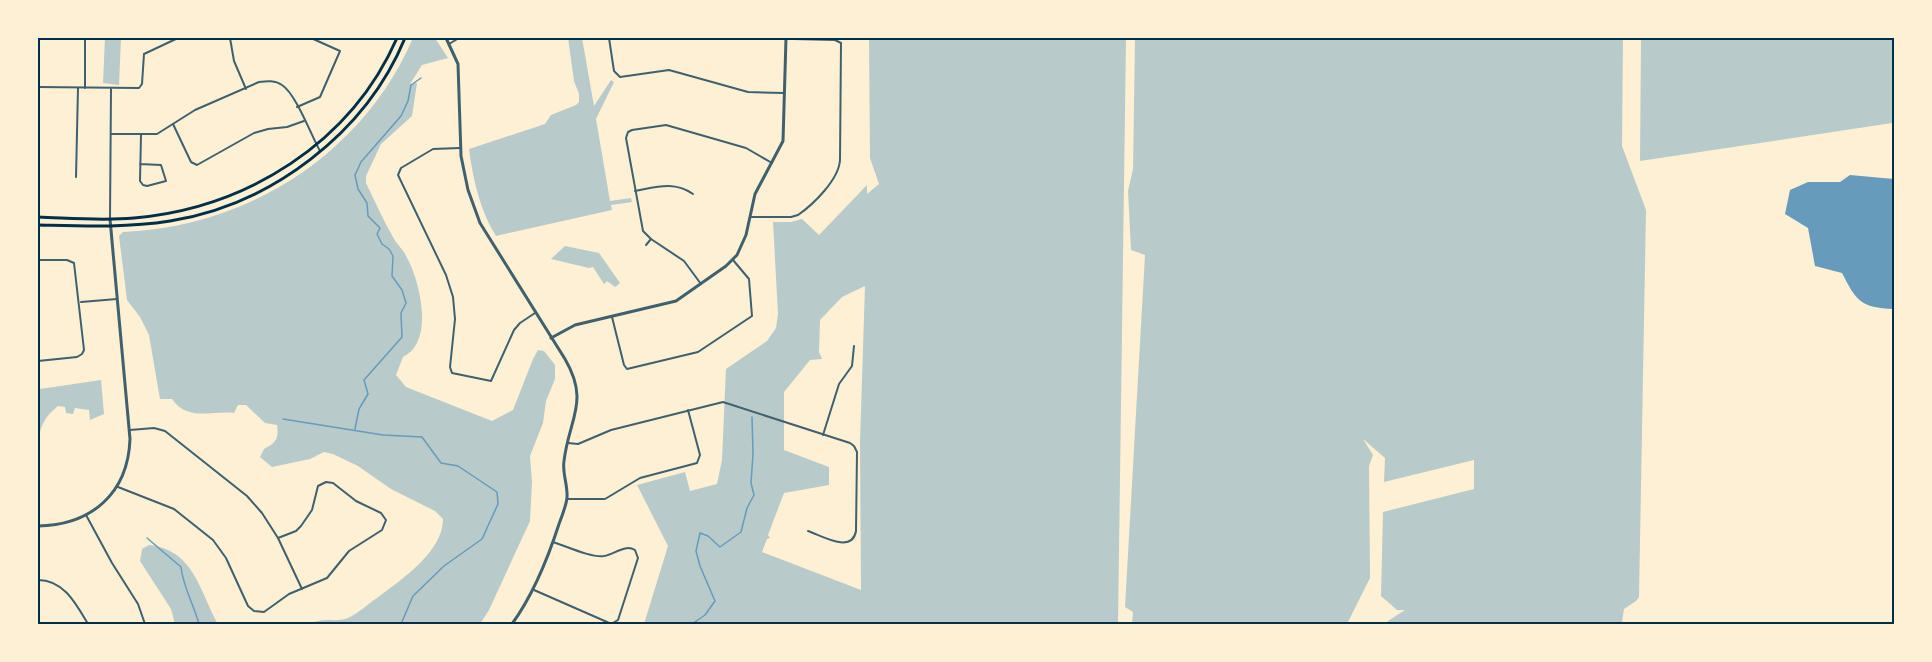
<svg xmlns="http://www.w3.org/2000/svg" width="1932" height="662" font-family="'IBM Plex Sans',sans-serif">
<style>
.green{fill:#b9caca;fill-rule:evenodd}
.water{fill:#669bbc}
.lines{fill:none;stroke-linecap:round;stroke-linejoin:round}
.stream{stroke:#669bbc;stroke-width:1.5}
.minor{stroke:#3f606c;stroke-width:2}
.tertiary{stroke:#3f606c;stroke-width:3}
.secondary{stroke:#003049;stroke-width:3}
.neatline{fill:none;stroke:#003049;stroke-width:2}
</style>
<rect width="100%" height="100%" fill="#fdf0d5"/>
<g class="green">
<polygon points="105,38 121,38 119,85 103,83"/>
<path d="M413 38H435L448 58 422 65 410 84 417 83 412 116 381 144 366 176V183C375 201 383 220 393 237 396 244 403 249 406 256 420 280 435 342 403 357L396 375 406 387 492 421 513 410 533 359 538 350 544 351 555 365V379L546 401 543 423 530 456 532 482 530 521 489 610 480 624H311C325 616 336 624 350 617 360 612 368 604 377 598 401 580 443 552 443 519L435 511 391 489 358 466 333 454 324 452 310 459 272 467 260 457 264 449C276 443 279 439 277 425L265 423 246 405H238L234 413C212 410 188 422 172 399H160L149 335 140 317 127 300 119 236 123 232C248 227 363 154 413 38Z"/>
<path d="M568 38H582L594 106 611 80 614 82 596 119 610 201 631 198 632 202 611 205 612 210 496 236C480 211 473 179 469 149L545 124 551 115 576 105 579 102V94L574 81Z"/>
<path d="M869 38H1126L1118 624H644L668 546 637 485 685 472 690 491 717 484 722 460 726 369 767 341 776 328 778 314 773 222H791L802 219 819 235 867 185V194L879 184 870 158ZM865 286 860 441 861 590 762 552 767 539 770 538 768 535 784 493 829 485V467L784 450V392L810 360 822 359 819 352 820 320 842 297Z"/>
<polygon points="1135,38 1623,38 1622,146 1646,210 1639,597 1636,601 1624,609 1622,622 1615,624 1387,624 1388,621 1405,610 1397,610 1381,596 1383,512 1474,489 1474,460 1384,482 1385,458 1363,439 1373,455 1369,466 1370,578 1347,624 1132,624 1133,612 1125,607 1145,255 1131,250 1128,191 1133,169"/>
<polygon points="1641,38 1894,38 1894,105 1892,123 1640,161"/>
<polygon points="565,246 599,253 620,283 615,287 607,281 604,284 593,267 589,268 551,259"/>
<path d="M38 366H40V389L101 380 104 414 90 420 89 410 75 408 73 414 66 413 65 407 58 406C44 417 39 428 38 446Z"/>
<path d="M149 545C194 550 199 590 218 624H175L171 609 140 561 142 549Z"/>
</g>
<path class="water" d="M1850 175 1894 179V309C1860 308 1856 300 1842 273L1815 266 1808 228 1785 214 1790 190 1808 182H1840Z"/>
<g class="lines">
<g class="stream">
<polyline points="283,419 383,435 422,437 441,463 458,466 497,492 498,504 482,539 444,566 413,596 401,624"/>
<polyline points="355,429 359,409 368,394 364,380 402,337 401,313 406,303 402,290 392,276 393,256 389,249 382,244 377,234 380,228 368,216 367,203 358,189 355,175 361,162 401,116 408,101 411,85 421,78"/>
<path d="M147 538 181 567C183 587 194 605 199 624"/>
<polyline points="692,624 705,615 715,601 700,566 696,551 700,533 708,536 720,547 741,532 747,508 754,495 751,483 753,454 752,417"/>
</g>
<g class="minor">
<polyline points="230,38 234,61 246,89"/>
<polyline points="609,38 614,71 620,77 669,70 748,92 784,93"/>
<polyline points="449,44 459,38"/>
<polyline points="38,87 139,88 142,84 144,54 178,38"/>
<polyline points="85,88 85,38"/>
<polyline points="297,107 320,97 340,51 311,38"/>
<polyline points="173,124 191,162 197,165 254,133 268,129 287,127 304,121"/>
<path d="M111 134H157L195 110 259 82C267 81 275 80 282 85 296 94 311 135 320 151"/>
<polyline points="460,148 433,149 401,168 398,175 446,275 453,297 455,319 450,367 452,373 491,381 514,330 520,323 535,313"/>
<polyline points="140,164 161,165 166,181 147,186 143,185 140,181 141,135"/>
<polyline points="76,177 78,88"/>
<path d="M635 191C657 187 674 181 693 194"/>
<path d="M750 217H791L798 215C814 204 839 179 840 160L841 43 835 40 755 38"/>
<polyline points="110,218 111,89"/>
<polyline points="646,245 651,239"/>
<polyline points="38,260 67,260 74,263 84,350 82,354 77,357 38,361"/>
<polyline points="701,284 684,261 651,239 643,231 626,138 628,132 632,130 666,125 746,148 772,163"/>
<polyline points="81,302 117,299"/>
<polyline points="612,317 624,365 627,369 698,352 752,316 749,279 733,260"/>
<polyline points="130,430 154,428 165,431 247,496 262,513 278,538 302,589"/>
<polyline points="823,435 839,384 852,366 854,346"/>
<path d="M568 443 578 444 611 430 723 402 850 443 854 446 857 452 856 531C852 554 822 536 808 531"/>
<polyline points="118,487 174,509 213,540 226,558 248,606 254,611 264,612 289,594 327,578 349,551 382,530 386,520 381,513 356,501 333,483 326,482 318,486 312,510 301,526 296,531 278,538"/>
<polyline points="568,499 605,499 640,478 697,463 700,455 688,410"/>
<polyline points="86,515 112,563 138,604 145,624"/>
<path d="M38 580C64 580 76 604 88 624"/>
<path d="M534 590 607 622 611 624 618 620 638 558 635 550C625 544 615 554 604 556 591 558 566 546 553 542"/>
</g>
<g class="tertiary">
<path d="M446 38 458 64 461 156 468 190 480 223 565 359C590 402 569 418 564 461 562 473 568 485 567 498 566 506 562 516 559 524 548 558 533 595 512 624"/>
<polyline points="551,338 575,325 676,301 726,266 737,255 746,235 755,194 783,141 786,38"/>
<path d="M38 526C91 525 128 494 130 439L110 219"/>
</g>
<g class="secondary">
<path d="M38 217C69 218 102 221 134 218 247 208 351 143 397 38"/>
<path d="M38 225C81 226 126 228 170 221 271 205 366 133 405 38"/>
</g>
</g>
<rect width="1932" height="662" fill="none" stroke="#fdf0d5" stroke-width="78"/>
<rect x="39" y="39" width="1854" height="584" class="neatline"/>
</svg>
